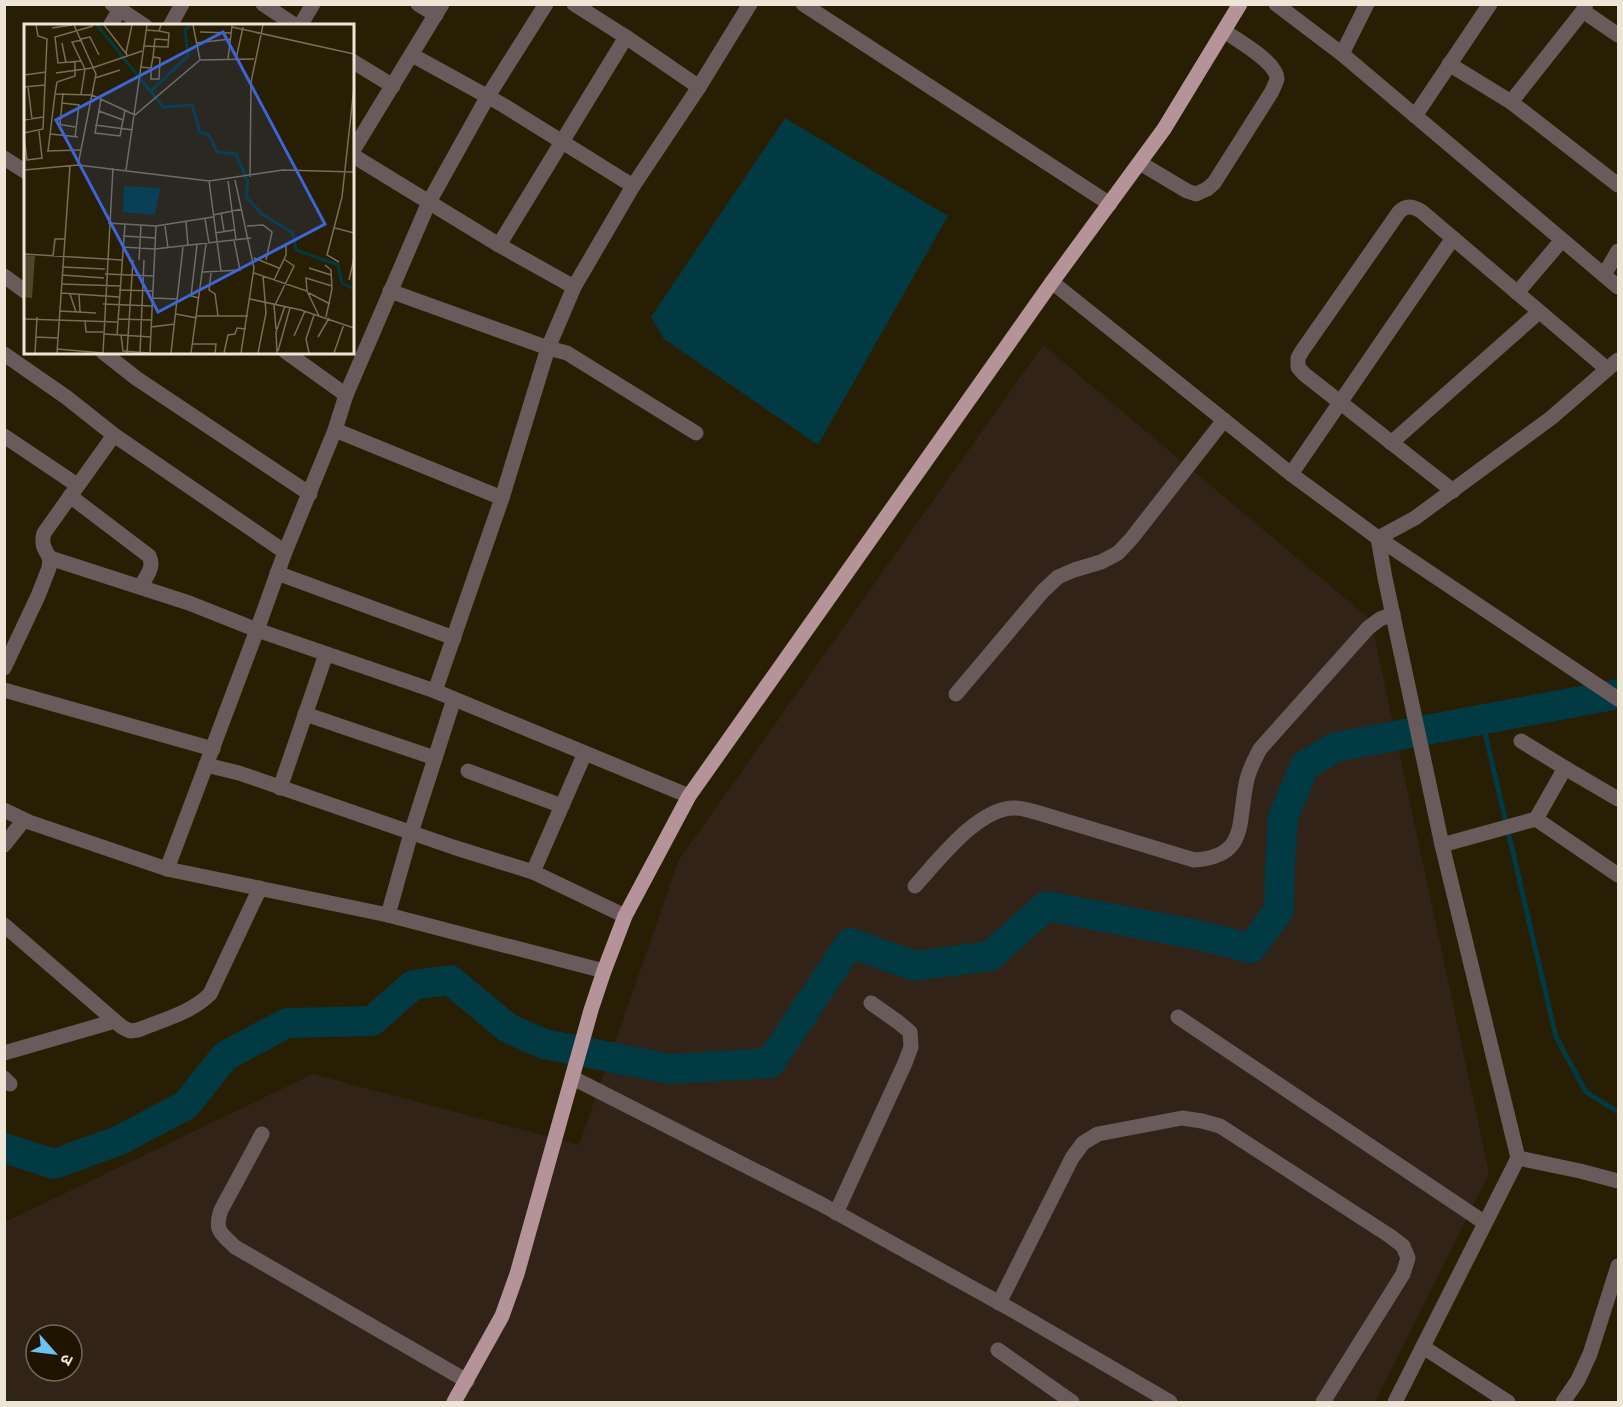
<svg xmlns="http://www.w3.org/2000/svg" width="1623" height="1407" font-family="Jost,'Noto Sans Devanagari',sans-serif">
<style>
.industrial{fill:#322318;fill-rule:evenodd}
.water{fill:#013a42}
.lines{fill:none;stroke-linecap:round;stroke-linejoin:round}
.stream{stroke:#013a42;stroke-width:5}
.river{stroke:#013a42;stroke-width:30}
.minor{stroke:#695a5c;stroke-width:15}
.major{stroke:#b49499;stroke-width:15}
.inset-river{fill:none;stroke:#013a42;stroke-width:3}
.inset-road{fill:none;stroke:#776e57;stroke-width:1.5}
.view{fill:#3c65d8;fill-opacity:0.15;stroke:#3c65d8;stroke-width:3}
.inset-edge{fill:none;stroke:#ede6d6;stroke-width:3}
</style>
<rect width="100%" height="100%" fill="#281e03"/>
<path class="industrial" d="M1043 345 1371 620 1489 1173 1375 1402H5V1222L313 1074 579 1145 679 860ZM36 1335H72V1371H36Z"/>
<polygon class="water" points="785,118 948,216 818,445 664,339 651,317"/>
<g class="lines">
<polyline class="stream" points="1482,720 1556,1037 1586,1092 1618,1112"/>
<polyline class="river" points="4,1148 54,1164 120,1140 186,1105 225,1056 287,1023 372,1021 413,985 450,980 508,1028 544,1044 670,1069 770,1063 850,943 915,966 990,956 1046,906 1193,934 1251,948 1279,910 1280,864 1283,817 1305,765 1336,747 1618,694"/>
<g class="minor">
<polyline points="112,4 145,26"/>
<polyline points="263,4 296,26"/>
<polyline points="418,4 436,15"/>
<polyline points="574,4 626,37 699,87"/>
<polyline points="803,4 1110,204"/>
<polyline points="1276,4 1342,54 1618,287"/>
<polyline points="1583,11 1618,35"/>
<polyline points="110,26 120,9"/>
<polyline points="170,26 182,4"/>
<polyline points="300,26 313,4"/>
<polyline points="1342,54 1367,4"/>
<polyline points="412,55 503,105 633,186"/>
<polyline points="352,61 393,86"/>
<polyline points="1449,64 1511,102 1618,185"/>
<polyline points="1511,102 1583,11 1586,4"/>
<polyline points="1415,116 1490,4"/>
<polyline points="352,152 442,4"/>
<polyline points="352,155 499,245 574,287"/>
<polyline points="4,158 26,172"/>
<path d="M1140 163 1187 191 1196 194 1207 189 1214 183 1271 93C1273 89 1276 83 1277 79 1277 62 1237 40 1224 31"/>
<polyline points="499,245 626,37"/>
<polyline points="1604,275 1618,251"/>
<polyline points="4,276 26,292"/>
<polyline points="1052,282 1291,474 1378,538 1618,699"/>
<polyline points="390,291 548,348 567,353 696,433"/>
<polyline points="1517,293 1562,240"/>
<polyline points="103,352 136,378 310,494"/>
<polyline points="286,352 346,395"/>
<polyline points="4,354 66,397 114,435 285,552"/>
<polyline points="335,430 502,498"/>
<polyline points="4,436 77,485"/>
<polyline points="1391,443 1539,312"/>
<polyline points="1291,474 1453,238"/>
<path d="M1453 491 1341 403 1304 374 1298 367V358L1302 351 1399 212C1406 205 1412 206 1421 211L1607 369"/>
<path d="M70 496 149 556C155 567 146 577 140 587"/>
<polyline points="50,558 189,603 257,630 435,691 689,796"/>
<polyline points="277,573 454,638"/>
<path d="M4 668 38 596 49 568 50 558C44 549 41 544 44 533L114 435"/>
<polyline points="4,690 213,749"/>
<polyline points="435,691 502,498 548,348 574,287 633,186 699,87 750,4"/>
<polyline points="956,694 1043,591 1058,577 1074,570 1101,562 1118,553 1132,538 1224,420"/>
<polyline points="305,714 435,758"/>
<polyline points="1521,741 1565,768"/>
<polyline points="206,765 239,773 453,847 533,872 625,916"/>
<polyline points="468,771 562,806"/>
<polyline points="280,788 326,654"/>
<polyline points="1618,799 1565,768 1536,819 1618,875"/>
<polyline points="4,810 29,822 167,869 388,915 604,971"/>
<polyline points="4,845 24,820"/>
<polyline points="1442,845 1536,819"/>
<polyline points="167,869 257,630 285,552 335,430 346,395 429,202 488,96 546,4"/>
<polyline points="533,872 585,753"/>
<path d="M915 886C938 861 979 806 1016 808 1023 808 1031 811 1039 813L1194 860C1247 857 1238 824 1246 784 1248 771 1254 761 1260 749L1368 628 1380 619 1393 614"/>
<polyline points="388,915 411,833 454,699"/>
<path d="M4 925 122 1027 130 1031 138 1030C162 1020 191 1013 210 994L260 888"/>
<polyline points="1178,1017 1485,1223"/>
<polyline points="4,1053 115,1021"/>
<polyline points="4,1078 10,1084"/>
<polyline points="573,1078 821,1204 1014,1311 1170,1402"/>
<path d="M262 1134 221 1210C214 1231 221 1233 235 1247L467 1381"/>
<polyline points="1518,1158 1580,1171 1618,1181"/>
<polyline points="836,1213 905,1063 911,1047 910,1032 898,1022 871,1003"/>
<polyline points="999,1303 1072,1158 1083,1143 1098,1134 1182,1118 1202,1121 1220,1126 1390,1236 1403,1246 1408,1258 1403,1274 1323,1402"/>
<polyline points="1423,1347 1508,1402"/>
<polyline points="998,1350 1072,1402"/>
<polyline points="1395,1402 1518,1158 1442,845 1385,578 1378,538 1415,518 1551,418 1618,360"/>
<polyline points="1563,1402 1578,1380 1590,1354 1618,1266"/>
</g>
<polyline class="major" points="454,1402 502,1316 517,1274 591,1010 604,971 625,916 689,796 1052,282 1164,129 1240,4"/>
</g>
<g transform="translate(24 24)">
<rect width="330" height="330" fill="#281e03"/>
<path d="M0 231 11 232 8 274 0 273Z" fill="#514529"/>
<path d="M100 162 136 164 131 191 99 188Z" fill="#013a42"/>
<path class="inset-river" d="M73 1 139 83 168 81 176 108 185 111 193 128 212 130 224 158 222 173 238 190 269 209 272 226 314 241 318 259 330 265M126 68 164 32 161 6 166 1"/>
<path class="inset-road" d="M50 1 72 50 54 141M80 1 104 32M169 1 176 36M69 2 31 13 34 39 57 37 61 45 68 44 118 27M208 3 330 30M28 4 48 1M122 6 135 7 137 1M176 8 207 9M57 15 66 13 75 31M38 19 42 39M172 19 206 15M119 22 144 23 145 9 135 7M102 29 108 1M129 33 131 15 145 16M204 35 208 2M212 35 219 3M57 37 48 18 58 16M51 38V52L33 58 31 70 68 71 111 91 176 36 230 35M116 43 127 44 129 33 136 34 135 55H127V44M32 49 61 45 57 70M0 51 22 48M71 54 96 46M0 63 21 61M4 63 8 95M77 75 71 109 96 112 101 86M38 79 55 81 51 113M75 87 99 96M0 96 19 93M33 100 51 103M36 100 39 69M71 101 109 106M0 109 19 105 23 15 14 12 12 1M27 110 54 113M0 112 3 136 18 134 15 107M23 127 56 126M24 127 31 70M0 146 54 141 185 157 259 146 330 148M102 146 123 1M226 153 227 58 239 1M211 156 230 244 217 329M185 157 197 247M204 157 212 216M197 189 200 207M189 191 218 185M181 195 185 219M162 198 164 222M84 199 132 202 189 193M141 202 144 224M223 202 239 201 248 208 242 236M311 204 330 209M191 209 210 206M99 212 132 214M173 221 167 272 175 274M99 223 131 225 227 214M0 230 98 236M29 232 31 215H41M230 234 255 244M115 236 117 202M315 238 303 231 318 173 330 63M301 241 307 246 308 265 302 293M38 243 81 245M285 244 307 251M179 248 216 246 210 216M187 249 185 266 191 270 194 292M230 249 283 267 295 292M81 250 130 252M38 251 80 254M250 256 262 231V219M325 256 330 234M37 260 96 262M95 266 129 267M283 267 282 254 308 262M37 269 95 273M285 269 306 280M46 270 52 288M55 270 56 288M128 274 153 275M226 275 277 286 330 304M79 280 128 282M250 281 252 305M251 281 270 242 260 235M36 287 72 289M152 290 173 294M173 292H224M0 295 93 298M94 295 127 296M61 296 62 308H79M127 303 151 300M79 310 97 311 99 327 125 329M93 311 101 200M97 311 127 313M270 312 281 287M12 313 34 314M294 313 305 294M168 320H192L191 329M33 325 79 329 89 144M254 327 266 284M116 328 120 236M11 329 13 293M33 329 46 142M103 329 109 236M126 329 132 202M147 329 159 223M167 329 182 220M200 329 204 311 211 310 213 304 222 305M234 329 242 289 239 252M253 329 252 308 261 282M285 329 282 315 290 291M310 329 320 300"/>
<path class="view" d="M199 8 301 200 134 288 32 96Z"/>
<rect width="330" height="330" class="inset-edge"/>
</g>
<rect width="1623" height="1407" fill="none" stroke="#ede6d6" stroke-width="12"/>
<g transform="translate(54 1353) rotate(118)"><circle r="28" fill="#1f1400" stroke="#716856" stroke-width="1.5"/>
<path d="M0-4.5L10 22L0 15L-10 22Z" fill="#6dc2f3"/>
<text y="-9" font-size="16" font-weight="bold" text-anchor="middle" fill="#ede6d6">उ</text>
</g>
</svg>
